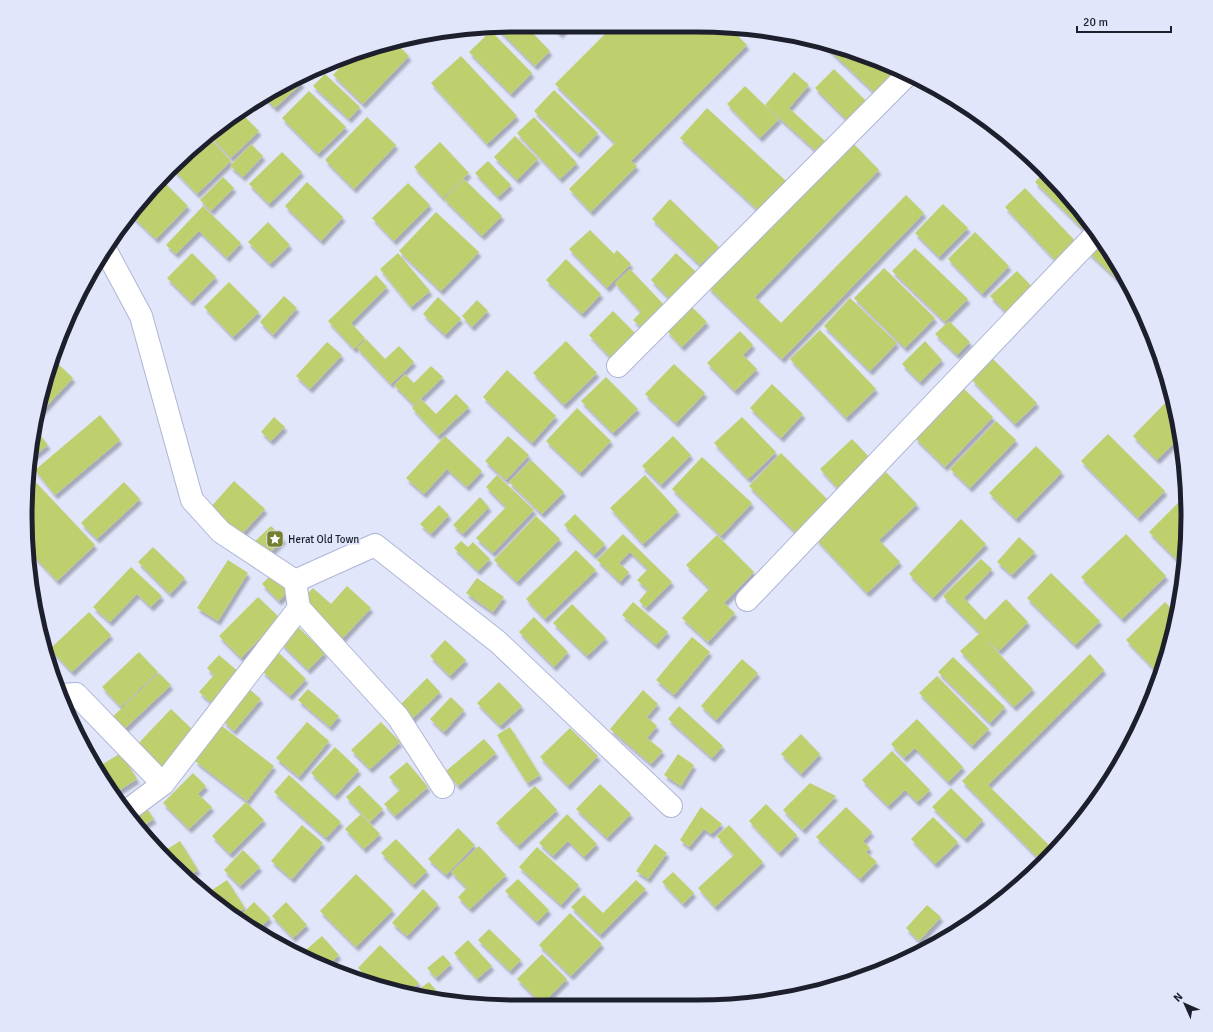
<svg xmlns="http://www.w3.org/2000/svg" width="1213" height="1032" font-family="Signika,sans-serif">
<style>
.building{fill:#becf6d;filter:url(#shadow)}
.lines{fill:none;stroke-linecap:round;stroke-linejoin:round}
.minor-casing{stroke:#aeb6d5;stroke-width:24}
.minor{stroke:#fff;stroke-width:22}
.labels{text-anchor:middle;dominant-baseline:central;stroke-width:3.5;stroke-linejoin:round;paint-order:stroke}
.poi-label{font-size:11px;fill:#1d202c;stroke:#e1e6fa;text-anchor:start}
.rim{fill:none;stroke:#1d202c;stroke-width:5}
</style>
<defs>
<filter id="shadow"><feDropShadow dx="2.5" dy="4.5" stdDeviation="1" flood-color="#0004"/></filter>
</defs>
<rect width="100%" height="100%" fill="#e1e6fa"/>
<g class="building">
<polygon points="516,25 525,25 550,51 535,66 497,28"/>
<polygon points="552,26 568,26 560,34"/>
<polygon points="612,27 731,29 747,45 631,161 637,166 591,212 569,189 615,143 555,84"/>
<polygon points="491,31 532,73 511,94 469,52"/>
<polygon points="394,41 409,56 363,104 333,75 351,56"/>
<polygon points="827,44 855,51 903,71 879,97 825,46"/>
<polygon points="461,56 517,116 487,144 431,83"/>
<polygon points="834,69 867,102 848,121 815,88"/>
<polygon points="794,72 809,85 789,108 826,142 817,152 765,105"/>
<polygon points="325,74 360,107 349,119 313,86"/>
<polygon points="296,77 302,83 275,108 265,98"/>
<polygon points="745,86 779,119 760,138 727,104"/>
<polygon points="554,90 598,133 578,154 534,111"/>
<polygon points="309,91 346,127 318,154 282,118"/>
<polygon points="707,108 786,181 759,211 680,138"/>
<polygon points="242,114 259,131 231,158 209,135"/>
<polygon points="367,117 396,145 354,189 325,160"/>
<polygon points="534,117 577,163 560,179 517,133"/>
<polygon points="208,136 231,161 197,194 173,169 192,147"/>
<polygon points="515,136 538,159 517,180 494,157"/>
<polygon points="851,141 879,170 755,297 781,323 906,195 924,213 782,359 708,287"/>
<polygon points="440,142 469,173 443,198 414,167"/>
<polygon points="251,144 263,156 243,177 230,166"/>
<polygon points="282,152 302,172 269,204 249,184"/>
<polygon points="488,161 511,185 498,197 475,173"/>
<polygon points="1044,172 1066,192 1090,226 1085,231 1035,182"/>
<polygon points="223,177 234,188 211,211 200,200"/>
<polygon points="464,179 502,216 482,236 444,199"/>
<polygon points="164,182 188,206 156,239 132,216"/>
<polygon points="307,182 343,217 321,241 285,206"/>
<polygon points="408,183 430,205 394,241 372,218"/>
<polygon points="1025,188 1078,244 1058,263 1005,207"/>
<polygon points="670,199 719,247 700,265 652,219"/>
<polygon points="943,204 968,228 939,257 915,233"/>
<polygon points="203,206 241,243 227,258 199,231 176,254 166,245"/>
<polygon points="436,212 479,252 441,291 399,251"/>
<polygon points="268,222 290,245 270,264 248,242"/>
<polygon points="590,230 614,254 617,250 631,264 607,288 569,249"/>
<polygon points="975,232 1009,266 982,294 948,259"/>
<polygon points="1100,239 1122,270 1133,294 1088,252"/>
<polygon points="915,248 968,299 945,322 892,271"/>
<polygon points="192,253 216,277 191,302 167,278"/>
<polygon points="398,253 430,291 411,307 380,269"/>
<polygon points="676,253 698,274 672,301 651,280"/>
<polygon points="566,259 601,294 582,314 546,280"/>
<polygon points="884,268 935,318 905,348 854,298"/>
<polygon points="630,269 666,307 643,329 633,320 641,312 615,283"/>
<polygon points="1017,271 1038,293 1012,318 990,296"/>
<polygon points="376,275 387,287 351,323 365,338 354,349 328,321"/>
<polygon points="229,282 259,312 233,337 204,307"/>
<polygon points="284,296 297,308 273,335 260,322"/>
<polygon points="438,297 461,319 445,335 423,314"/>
<polygon points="850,298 897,343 870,371 824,326"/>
<polygon points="477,300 488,311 472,327 462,316"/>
<polygon points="692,307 707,322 682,347 667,331"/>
<polygon points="613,311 636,334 611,358 589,335"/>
<polygon points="949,321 970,342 957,355 935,334"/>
<polygon points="820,330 876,389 846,418 790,359"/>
<polygon points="740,331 753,345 743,355 757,369 735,391 707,363"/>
<polygon points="366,339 385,359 399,346 414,362 391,384 357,348"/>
<polygon points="566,341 597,373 564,405 533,373"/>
<polygon points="925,341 942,360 920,382 902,364"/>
<polygon points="327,342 342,355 310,389 296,376"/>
<polygon points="993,359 1037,403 1015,424 972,380"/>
<polygon points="54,360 73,378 41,412 40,411"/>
<polygon points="674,364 705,393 676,423 645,394"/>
<polygon points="431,366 443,377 414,405 394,385 405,374 414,383"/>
<polygon points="507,370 556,416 532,443 483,397"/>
<polygon points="606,377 638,409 613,433 581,401"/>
<polygon points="772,384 803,414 781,438 750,408"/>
<polygon points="963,388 993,417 945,467 915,438"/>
<polygon points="456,394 469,407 438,436 412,408 421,399 436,414"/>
<polygon points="1168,400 1173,404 1180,437 1157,460 1133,436"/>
<polygon points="577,408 611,441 580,473 546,441"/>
<polygon points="100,415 120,440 55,495 35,470"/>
<polygon points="274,417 285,427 271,441 261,432"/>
<polygon points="742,417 776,452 748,479 714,443"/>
<polygon points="996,421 1016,440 970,488 950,469"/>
<polygon points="35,429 48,445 29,460 29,452"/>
<polygon points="1108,434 1165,491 1138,518 1081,461"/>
<polygon points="445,436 482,471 467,487 447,469 424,494 406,478"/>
<polygon points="508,436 529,455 506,480 485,461"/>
<polygon points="673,436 691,455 661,485 642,466"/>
<polygon points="852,439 874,462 842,493 820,469"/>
<polygon points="1036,446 1062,472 1016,519 989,493"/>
<polygon points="781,453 831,503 799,536 749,486"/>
<polygon points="702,457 752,503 721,536 672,489"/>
<polygon points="531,460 564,492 542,514 509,482"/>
<polygon points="886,472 917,504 879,540 900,562 867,593 816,539"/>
<polygon points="29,475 95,545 57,581 29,551"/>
<polygon points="497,475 534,510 493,553 476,538 506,507 486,487"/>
<polygon points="645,475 678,511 643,544 610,508"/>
<polygon points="234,481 265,509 239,537 209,509"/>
<polygon points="124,482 140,499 97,539 81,523"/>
<polygon points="1185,496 1187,548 1184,567 1149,532"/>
<polygon points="480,497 489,507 463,534 453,525"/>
<polygon points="439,505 449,515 431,534 420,524"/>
<polygon points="575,514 605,544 594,555 564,525"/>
<polygon points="536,516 560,539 517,582 494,560"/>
<polygon points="961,519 986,544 933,598 909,574"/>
<polygon points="271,526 284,539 267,556 253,543"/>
<polygon points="623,534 672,582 646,608 639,601 648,590 637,580 648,569 630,552 619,563 629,572 620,582 597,560"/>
<polygon points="1126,534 1166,576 1122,619 1081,577"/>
<polygon points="717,535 754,572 724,603 735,613 708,642 682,618 709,589 715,594 686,565"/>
<polygon points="1019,537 1035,552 1012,575 997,562"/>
<polygon points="461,541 468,547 473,542 490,559 478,571 454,548"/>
<polygon points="153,547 185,578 170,594 138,562"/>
<polygon points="576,550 596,570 545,619 526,599"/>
<polygon points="981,559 992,569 964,598 985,620 1006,599 1028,622 999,651 984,638 1033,689 1014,707 960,651 980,633 943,596"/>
<polygon points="228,560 248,573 218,621 197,608"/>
<polygon points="131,567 162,596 151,607 137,594 110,622 93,607"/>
<polygon points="276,570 293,587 279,601 262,584"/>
<polygon points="1051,573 1100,621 1075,645 1027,598"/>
<polygon points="477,578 504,597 493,612 466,593"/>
<polygon points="347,586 371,608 341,640 300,602 313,588 331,604"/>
<polygon points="1181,586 1180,590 1178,602 1172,595"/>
<polygon points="258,597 280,618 241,658 219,636"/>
<polygon points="633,602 668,632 656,645 622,615"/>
<polygon points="1165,602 1176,613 1171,643 1159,674 1126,640"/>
<polygon points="572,604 606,638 587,656 553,623"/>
<polygon points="89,612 111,635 72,672 50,649"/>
<polygon points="534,617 568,652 554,667 519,632"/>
<polygon points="297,626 325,653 308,670 281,643"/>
<polygon points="692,637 710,652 674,695 656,680"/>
<polygon points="445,640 466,660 450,676 430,656"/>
<polygon points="139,652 158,672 121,707 102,687"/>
<polygon points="279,653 306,679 290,696 262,671"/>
<polygon points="1090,654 1104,670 988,785 1054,850 1042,862 962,781"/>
<polygon points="219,655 241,674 214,705 199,692 214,675 207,668"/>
<polygon points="953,657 1005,707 990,723 938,672"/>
<polygon points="742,659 758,673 716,720 701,706"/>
<polygon points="159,673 171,685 119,734 107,722"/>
<polygon points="937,676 989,729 972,746 919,693"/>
<polygon points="427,678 440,692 411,720 398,707"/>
<polygon points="499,682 522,706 500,726 477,703"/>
<polygon points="249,689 261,699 234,731 223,721"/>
<polygon points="308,689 339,716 330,727 298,700"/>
<polygon points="643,690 658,704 647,717 657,726 647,738 663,751 651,764 610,729"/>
<polygon points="451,697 464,710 444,732 430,719"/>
<polygon points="679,706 723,746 712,758 668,719"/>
<polygon points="171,709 195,732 157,772 133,749"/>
<polygon points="917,719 963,767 948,782 915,748 904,758 891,744"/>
<polygon points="307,722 329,741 299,777 276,758"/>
<polygon points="381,722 400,742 370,769 351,750"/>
<polygon points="222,726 274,766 247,801 195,761"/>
<polygon points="510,727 540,775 527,783 497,735"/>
<polygon points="570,728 598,756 568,786 540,757"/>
<polygon points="801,734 820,754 801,774 781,754"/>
<polygon points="484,739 496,753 458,786 446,771"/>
<polygon points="335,747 359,770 335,796 311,773"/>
<polygon points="892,751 930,790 917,802 905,790 888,806 862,780"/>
<polygon points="121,753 137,779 115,793 96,768"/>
<polygon points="678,754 694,765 681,786 664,775"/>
<polygon points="407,762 428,787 395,816 384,804 400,790 389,777"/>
<polygon points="193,773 206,786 198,794 212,807 189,829 163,803"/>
<polygon points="289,775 341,822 326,838 274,792"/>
<polygon points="810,783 836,796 803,830 783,810"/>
<polygon points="600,784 631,814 607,838 576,809"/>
<polygon points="359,785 383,809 370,822 346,797"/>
<polygon points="535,786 557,810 518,846 496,823"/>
<polygon points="951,788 983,820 965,839 932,807"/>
<polygon points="246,802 264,820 230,854 212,836"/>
<polygon points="766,804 797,835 779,853 749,821"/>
<polygon points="145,806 154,819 141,827 131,815"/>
<polygon points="701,807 722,824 711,834 704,829 689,847 680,840"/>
<polygon points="846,807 872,832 863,841 870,848 866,852 877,862 860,879 816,837"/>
<polygon points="361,814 380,834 364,849 345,829"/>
<polygon points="567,814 597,844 584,857 568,841 553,856 539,843"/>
<polygon points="933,817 958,842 935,864 911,839"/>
<polygon points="302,825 323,843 292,879 271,861"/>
<polygon points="729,825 763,862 715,907 698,888 734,855 717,836"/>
<polygon points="458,828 475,845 446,875 428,859"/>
<polygon points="396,839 427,871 413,885 381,853"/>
<polygon points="180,841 198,870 191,874 183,862 174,867 161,853"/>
<polygon points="655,844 667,853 648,879 636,871"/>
<polygon points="479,846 506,875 470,909 458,897 467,888 451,872"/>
<polygon points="537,847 579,885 561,905 519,867"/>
<polygon points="243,850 260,867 240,886 224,870"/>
<polygon points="673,872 694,893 683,904 662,882"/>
<polygon points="356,874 393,910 356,947 320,911"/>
<polygon points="518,879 549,910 537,922 505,891"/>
<polygon points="227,880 245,908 233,916 206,894"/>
<polygon points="636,880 646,889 600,935 571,907 584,895 603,913"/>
<polygon points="423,889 438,904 407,936 392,923"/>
<polygon points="254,902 270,918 261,927 273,938 272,940 243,924 237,919"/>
<polygon points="286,902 307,925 293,938 272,916"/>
<polygon points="927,905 941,917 919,941 906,928"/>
<polygon points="570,913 602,944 571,976 539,945"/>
<polygon points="489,929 521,960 510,971 478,940"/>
<polygon points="322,936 339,955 325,968 300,955"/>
<polygon points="468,940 492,966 477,979 454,953"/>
<polygon points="380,945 419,983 408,994 375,984 358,968"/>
<polygon points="542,954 567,979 542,1004 517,979"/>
<polygon points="443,955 451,964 436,978 427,968"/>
<polygon points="429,982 444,1000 420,998 415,992"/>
<polygon points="519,998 528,1007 511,1007"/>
</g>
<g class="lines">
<defs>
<g id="minor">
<polyline points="105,249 141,316 192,500 221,532 295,581 299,608 398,717 443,787"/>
<polyline points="618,366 909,73"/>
<polyline points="295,581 375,545 498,642 671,806"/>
<polyline points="747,600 1096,234"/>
<polyline points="61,695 76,694 163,784"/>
<polyline points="128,810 163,784 299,608"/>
</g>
</defs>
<use href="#minor" class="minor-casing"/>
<use href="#minor" class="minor"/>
</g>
<defs>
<symbol id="sight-square" viewBox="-11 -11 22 22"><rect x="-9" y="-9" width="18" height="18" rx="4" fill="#74802d" stroke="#e1e6fa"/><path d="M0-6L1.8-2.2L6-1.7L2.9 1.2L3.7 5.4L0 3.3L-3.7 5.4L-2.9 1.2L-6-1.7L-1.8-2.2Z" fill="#fff"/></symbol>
</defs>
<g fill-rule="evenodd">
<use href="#sight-square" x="265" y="529" width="20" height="20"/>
</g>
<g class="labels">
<g class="poi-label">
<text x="288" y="539">Herat Old Town</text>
</g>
</g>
<path d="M0 0H1213V1032H0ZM516 32H697A484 484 0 0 1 1181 516V516A484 484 0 0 1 697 1000H516A484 484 0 0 1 32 516V516A484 484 0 0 1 516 32Z" fill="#e1e6fa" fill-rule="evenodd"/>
<path class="rim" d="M516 32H697A484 484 0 0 1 1181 516V516A484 484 0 0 1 697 1000H516A484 484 0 0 1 32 516V516A484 484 0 0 1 516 32Z"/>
<g transform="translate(1185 1004) rotate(315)" stroke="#e1e6fa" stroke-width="3" paint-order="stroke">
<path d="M0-3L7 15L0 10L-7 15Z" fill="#1d202c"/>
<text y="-6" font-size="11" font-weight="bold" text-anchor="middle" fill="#1d202c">N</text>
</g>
<path d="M1077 26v6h94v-6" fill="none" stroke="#1d202c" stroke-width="2"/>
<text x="1083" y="26" font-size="12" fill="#1d202c" stroke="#e1e6fa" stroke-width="3" paint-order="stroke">20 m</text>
</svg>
